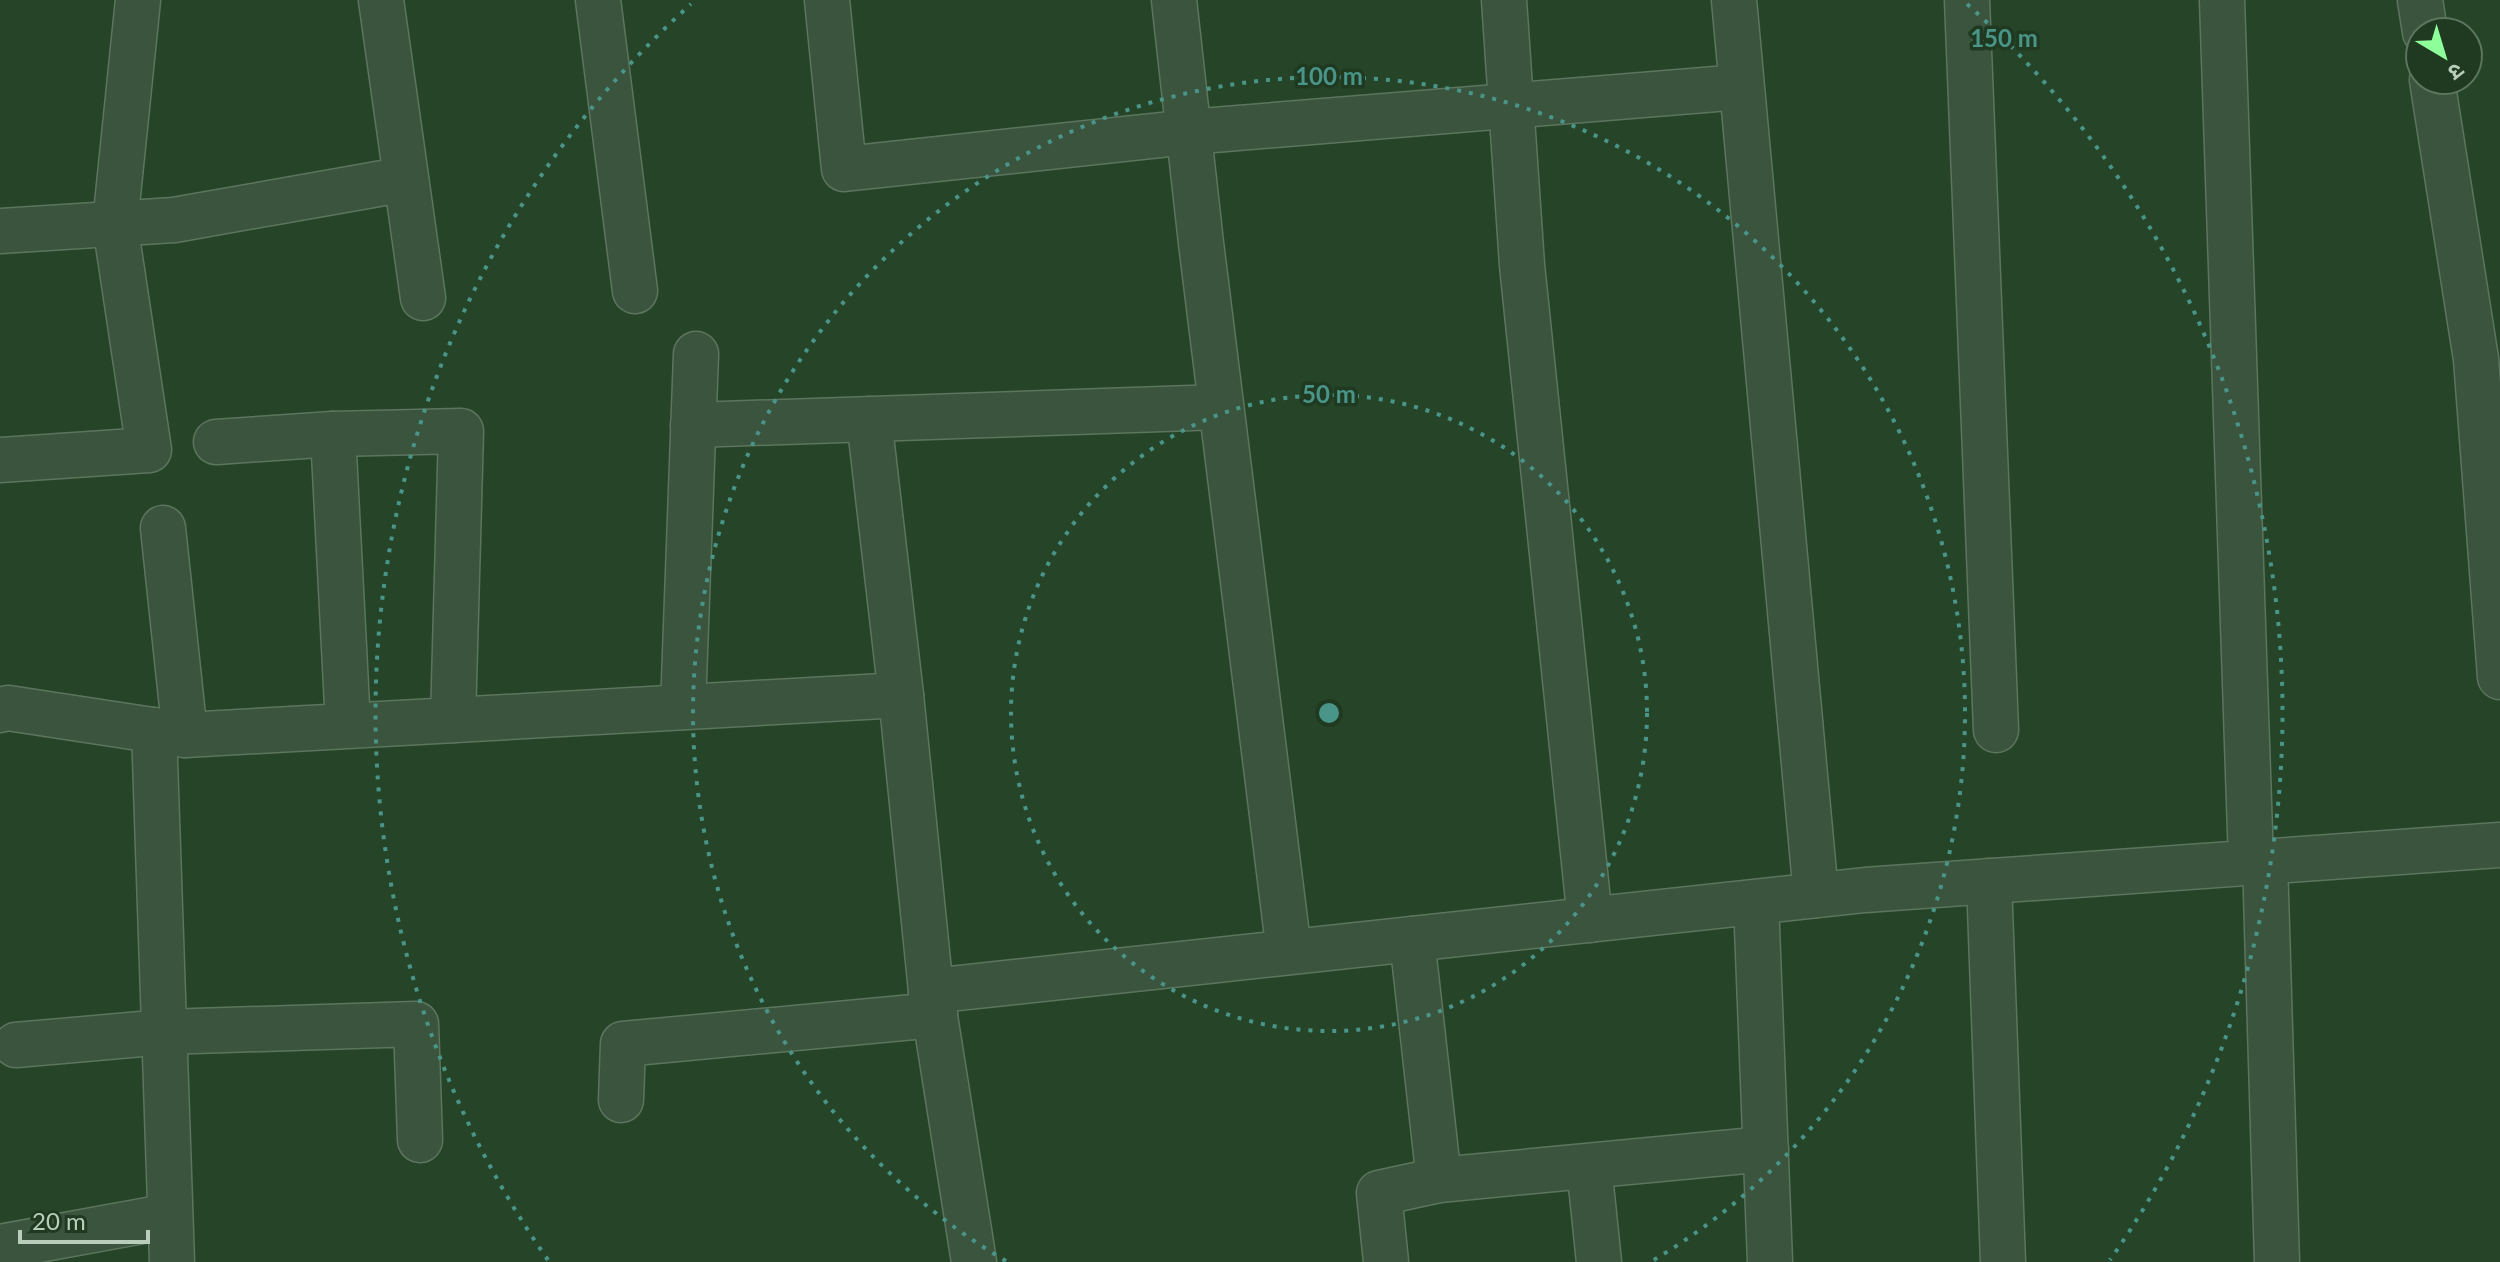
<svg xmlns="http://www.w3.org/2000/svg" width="2500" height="1262" font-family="Lato,'Noto Sans Devanagari',sans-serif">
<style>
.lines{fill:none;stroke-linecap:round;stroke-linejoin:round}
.minor-casing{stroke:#5c755e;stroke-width:47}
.minor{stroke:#3a543d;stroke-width:44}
.ring{fill:none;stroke:#4a9589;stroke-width:4;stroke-dasharray:4 8}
.centre{fill:#4a9589;stroke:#1f3a21;stroke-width:4}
.ring-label{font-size:24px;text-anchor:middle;font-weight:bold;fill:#4a9589;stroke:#1f3a21;stroke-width:7;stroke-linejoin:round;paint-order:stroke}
</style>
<rect width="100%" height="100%" fill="#264528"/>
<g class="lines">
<defs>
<g id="minor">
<polyline points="381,0 423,298"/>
<polyline points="598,0 635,291"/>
<polyline points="827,0 844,169 1189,132 1741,87"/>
<polyline points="1174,0 1201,243 1289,952"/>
<polyline points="1504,0 1522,265 1590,920"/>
<polyline points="1734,0 1816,895"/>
<polyline points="1967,0 1996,730"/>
<polyline points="2222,0 2251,862"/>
<polyline points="2420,0 2425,32"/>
<polyline points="2432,80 2476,359 2500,677"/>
<polyline points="0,231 174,220 406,179"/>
<polyline points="869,419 901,695"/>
<polyline points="693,425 1221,407"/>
<polyline points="216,442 333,434"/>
<polyline points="0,460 149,450 115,224 138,0"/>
<polyline points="163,528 185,735"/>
<polyline points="683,707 696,354"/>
<polyline points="0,710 8,708 185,735 901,695 931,991 1865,890 2500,845"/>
<polyline points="348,725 333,434 461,431 453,720"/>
<polyline points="154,730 172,1262"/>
<polyline points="2265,861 2277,1262"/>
<polyline points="1989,881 2003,1262"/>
<polyline points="1756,902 1770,1262"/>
<polyline points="1412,939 1439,1180"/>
<polyline points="931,991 974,1262"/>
<polyline points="16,1045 164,1032 416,1024 420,1140"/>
<polyline points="621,1100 623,1044 935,1015"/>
<polyline points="1589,1166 1599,1262"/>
<polyline points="0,1247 170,1216"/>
<polyline points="1386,1262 1379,1193 1439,1180 1766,1149"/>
</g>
</defs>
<use href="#minor" class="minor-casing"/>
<use href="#minor" class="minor"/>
</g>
<g class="ring">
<circle cx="1329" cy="713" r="318"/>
<path d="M1006 1261A636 636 0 1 1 1652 1261"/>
<path d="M548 1260A954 954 0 0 1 691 4M1967 4A954 954 0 0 1 2110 1260"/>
</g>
<circle cx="1329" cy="713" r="12" class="centre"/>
<g class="ring-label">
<text x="2004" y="47">150 m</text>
<text x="1329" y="85">100 m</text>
<text x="1329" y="403">50 m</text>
</g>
<g transform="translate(2444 56) rotate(142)"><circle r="38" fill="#1f3a21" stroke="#5c755f" stroke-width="2"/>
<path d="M0-6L14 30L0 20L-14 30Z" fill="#8dfe9a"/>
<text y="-12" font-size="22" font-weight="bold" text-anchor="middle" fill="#b8cebb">उ</text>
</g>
<path d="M20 1230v12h128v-12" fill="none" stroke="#b8cebb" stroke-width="4"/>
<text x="32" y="1230" font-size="24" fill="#b8cebb" stroke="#1f3a21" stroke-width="6" paint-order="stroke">20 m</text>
</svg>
